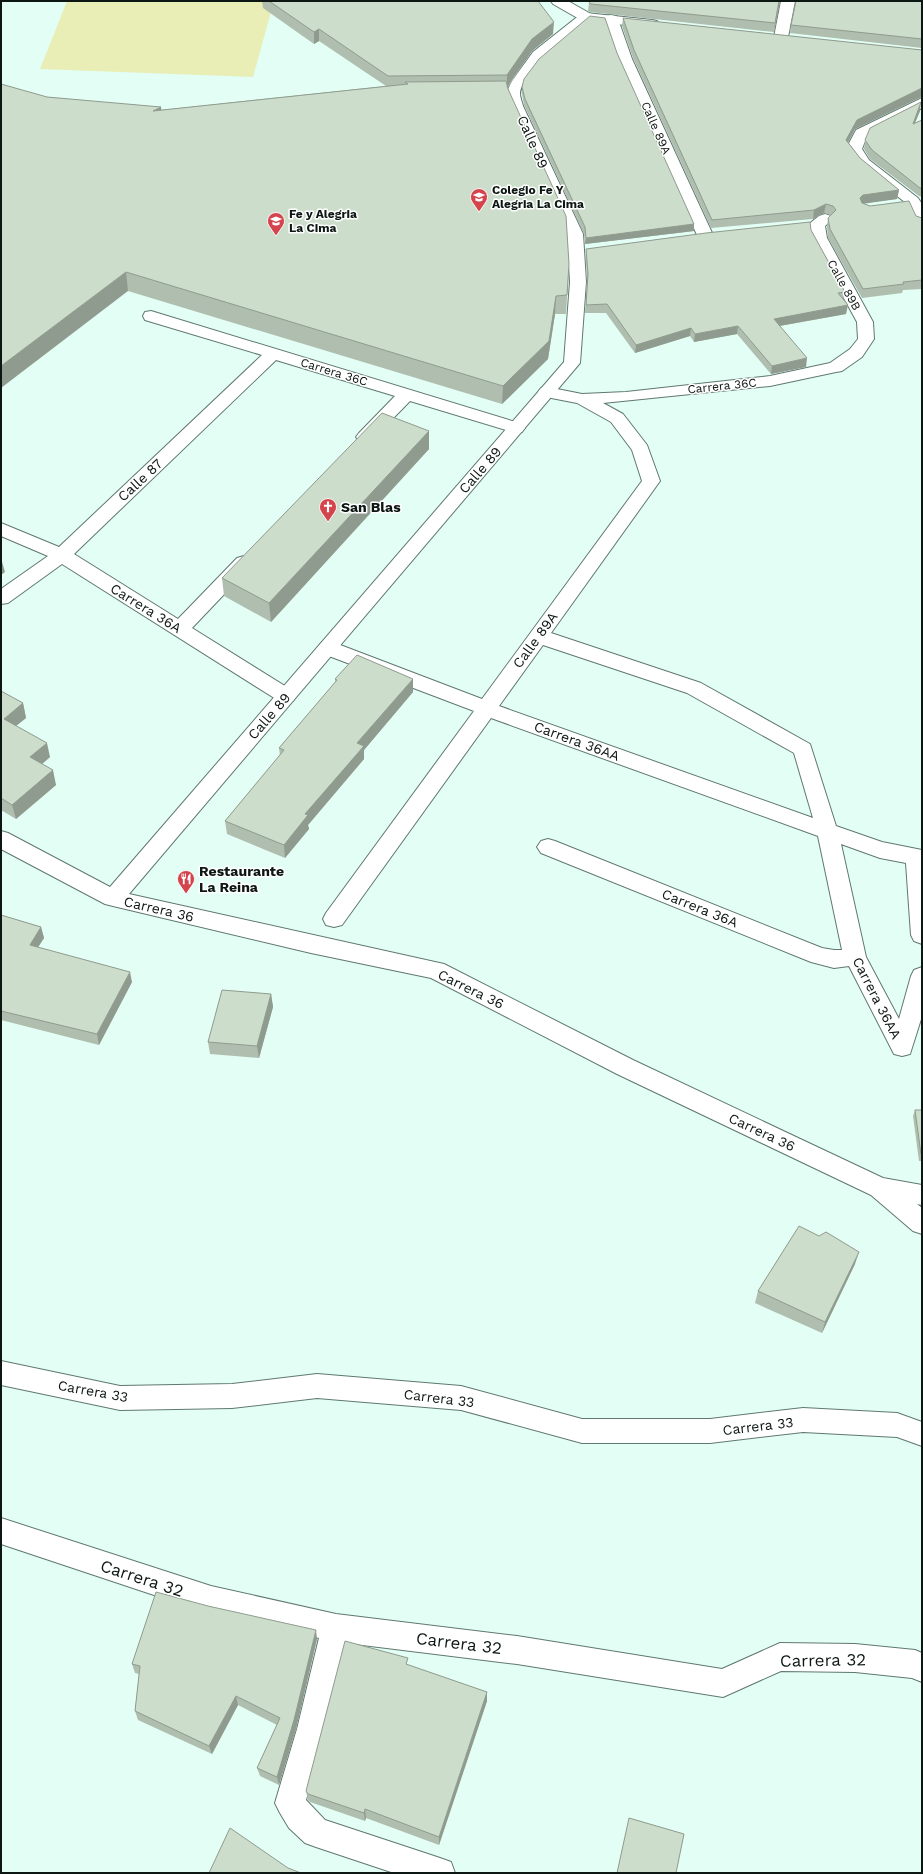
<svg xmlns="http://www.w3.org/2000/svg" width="923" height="1874" font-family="'Work Sans',sans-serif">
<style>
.green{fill:#e8eeb6}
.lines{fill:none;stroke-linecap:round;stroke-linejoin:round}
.street-casing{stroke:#5f7870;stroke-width:2}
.secondary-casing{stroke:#5f7870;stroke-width:2}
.street{fill:#fff;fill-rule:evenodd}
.secondary{fill:#fff;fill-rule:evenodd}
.wall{fill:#afbeaf}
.shaded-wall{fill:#8f9b8e}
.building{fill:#ccddcb;stroke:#8f9b8e}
.labels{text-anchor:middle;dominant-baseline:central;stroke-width:3;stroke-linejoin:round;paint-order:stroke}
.far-street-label{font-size:12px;fill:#0c1613;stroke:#fff}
.far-poi-label{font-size:12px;font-weight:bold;fill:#0c1613;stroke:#fff;text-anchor:start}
.street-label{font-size:14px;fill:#0c1613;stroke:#fff}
.poi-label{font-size:14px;font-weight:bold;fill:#0c1613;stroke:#fff;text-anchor:start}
.near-street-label{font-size:17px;fill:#0c1613;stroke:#fff}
</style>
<rect width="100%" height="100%" fill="#e3fef5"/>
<polygon class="green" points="67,1 274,1 253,77 40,69"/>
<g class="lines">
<defs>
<g id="street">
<polygon points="551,1 568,1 591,14 593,17 591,20 581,20 553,4"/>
<polygon points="781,1 795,1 788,37 786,40 776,40 774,37"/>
<polygon points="611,15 616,16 618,19 632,59 713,235 711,238 705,240 699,238 697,235 618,59 604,19 606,16"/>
<polygon points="922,98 922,108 867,136 862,149 869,160 918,198 922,204 922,226 916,224 906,203 859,166 846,149 856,130"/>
<path d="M825 214 831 216 833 219 825 226 827 238 873 322 874 339 862 357 842 371 836 372 770 386 603 403 623 414 647 445 660 481 551 633 701 683 810 744 836 826 882 842 922 850V944L914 941 911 935 906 863 880 858 841 844 866 957 899 1019 911 976 914 970 922 967V1016L910 1054 902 1056 894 1054 849 966 834 968 811 962 541 853 537 847 541 841 548 839 555 841 822 948 834 950H842L818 836 491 718 342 925 334 927 326 925 323 919 326 913 474 711 321 653 318 648 321 643 328 641 335 643 482 699 642 481 632 450 611 422 577 403 541 396 538 392 541 388 547 387 582 394 626 392 770 376 830 363 850 349 858 339 857 322 811 238 809 224 819 216ZM543 645 687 693 794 753 813 818 499 706Z"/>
<polygon points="151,311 522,424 525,428 522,432 516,433 410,401 371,441 365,442 359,441 356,437 359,433 395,396 276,360 74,554 178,619 237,558 244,556 251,558 253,562 251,566 192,628 293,691 296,696 293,701 286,703 279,701 62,564 8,603 1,604 1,589 48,556 1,536 1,523 59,547 262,355 145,320 143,316 145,312"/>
<polygon points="880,1178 889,1181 922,1208 922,1234 913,1231 871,1195 868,1188 871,1181"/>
<polygon points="1,1361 120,1386 232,1384 317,1374 461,1386 582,1419 710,1419 803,1408 897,1413 922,1422 922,1446 897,1437 803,1432 710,1443 582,1443 461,1410 317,1398 232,1408 120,1410 1,1385"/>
<polygon points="1,1518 211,1586 336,1614 517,1636 722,1669 780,1643 855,1644 915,1650 922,1653 922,1682 912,1678 855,1672 781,1671 723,1697 517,1664 346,1643 325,1729 306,1800 325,1820 440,1858 451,1862 455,1873 394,1873 316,1847 305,1843 289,1828 280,1813 275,1803 297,1729 319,1638 211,1614 1,1544"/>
</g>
<path id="secondary" d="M586 13 652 20 657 21 659 24 657 27 652 28 589 21C572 35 521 72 520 94 520 97 522 102 523 106L583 234 586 282 580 363 129 894 444 964 633 1060 883 1178 922 1185V1205L871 1195 617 1074 431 978 311 953 113 906 105 904 1 849V831L8 833 110 887 564 362 570 282 567 234 509 106 506 93 512 81 533 52 581 14Z"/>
</defs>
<use href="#street" class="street-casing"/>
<use href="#secondary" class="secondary-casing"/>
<use href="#street" class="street"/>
<use href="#secondary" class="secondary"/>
</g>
<g class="wall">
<polygon points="262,1 538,1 553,34 532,51 508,87 569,264 566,314 555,314 548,359 502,404 128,291 47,97 161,110 386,86 319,41 314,44 263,8"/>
<polygon points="780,1 774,32 590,12 588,11 589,2"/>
<polygon points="922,1 922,48 790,33 791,25"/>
<polygon points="623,18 922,50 922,97 855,129 848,142 860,158 899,190 897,199 863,203 870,206 916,216 922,218 922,289 903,290 902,293 862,298 828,238 827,227 828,218 831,215 824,213 813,219 711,228 633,58 622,26"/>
<polygon points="617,53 694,231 585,244 584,234 524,105 522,94 522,87"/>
<polygon points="920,111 915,123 922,120 922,197 919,196 870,159 864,149 865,140"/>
<polygon points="811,230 845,292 843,300 846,314 780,326 806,367 771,374 737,334 694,342 690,336 635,353 606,313 585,313 587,281 586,257 586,249"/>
<polygon points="429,431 429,449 271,622 224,596 222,578"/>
<polygon points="335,679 413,692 364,750 364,759 308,825 309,829 285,858 227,834 225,821 280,756 279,748 335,683"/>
<polygon points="1,691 23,703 26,718 16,726 50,757 42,764 56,785 16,819 1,810"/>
<polygon points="1,915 41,927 44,938 38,947 132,982 99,1045 1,1020"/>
<polygon points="271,994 273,1007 259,1058 210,1054 208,1042"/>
<polygon points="915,1110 922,1110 922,1161 919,1161 913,1116"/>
<polygon points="855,1264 822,1333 755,1303 758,1291"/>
<polygon points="317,1639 296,1729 279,1785 260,1776 257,1768 277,1725 238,1705 212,1754 138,1720 135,1711 139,1674 135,1673 132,1664"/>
<polygon points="408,1665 487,1692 487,1701 439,1845 366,1818 365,1821 310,1802 308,1800 306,1791"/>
</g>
<g class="shaded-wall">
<polygon points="779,1 780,1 774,32 775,23"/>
<polygon points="554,22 553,34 532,51 507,87 507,75 532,39"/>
<polygon points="319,29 319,41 314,44 314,32"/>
<polygon points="922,88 921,97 855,129 845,148 846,140 857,120"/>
<polygon points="921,102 920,111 911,132 913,124"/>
<polygon points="161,107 163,125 153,111"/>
<polygon points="899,190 897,199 862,204 860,198 863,195"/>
<polygon points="826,204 824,213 813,219 814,210"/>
<polygon points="694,224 694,231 585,244 586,238"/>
<polygon points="126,272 128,291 1,388 1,366"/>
<polygon points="556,296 555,314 548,359 502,404 503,386"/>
<polygon points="848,305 846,314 773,327 774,319"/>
<polygon points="738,326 737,334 694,342 695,334"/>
<polygon points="691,328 690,336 635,353 636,345"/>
<polygon points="807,358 806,367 771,374 772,366"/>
<polygon points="429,431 429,449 271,622 269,603"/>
<polygon points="1,558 5,572 1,575"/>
<polygon points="413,679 413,692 364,750 364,759 308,825 309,829 285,858 284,845 305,814 357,743"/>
<polygon points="23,703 26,718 7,733 4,719"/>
<polygon points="47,743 50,757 34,771 30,757"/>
<polygon points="53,770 56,785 16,819 12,805"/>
<polygon points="41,927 44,938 33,955 30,945"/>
<polygon points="130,972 132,982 99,1045 97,1034"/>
<polygon points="271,994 273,1007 259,1058 257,1046"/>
<polygon points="859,1252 855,1264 822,1333 825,1322"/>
<polygon points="316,1630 317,1639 296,1729 279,1785 277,1777"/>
<polygon points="487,1692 487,1701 439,1845 439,1837"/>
<polygon points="236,1696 238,1705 212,1754 209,1746"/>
<polygon points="365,1809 366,1818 365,1821 364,1813"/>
</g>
<g class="building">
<polygon points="269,1 538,1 554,22 532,39 507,75 388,76 319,29 314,32"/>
<polygon points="590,1 779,1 775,23 591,4 589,2"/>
<polygon points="796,1 922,1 922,39 791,25"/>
<polygon points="590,16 605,18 617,53 694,224 586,238 585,227 525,99 522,87 524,79 539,59"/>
<polygon points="623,18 922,50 922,88 857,120 846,140 860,158 899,190 863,195 860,198 862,203 870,206 909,201 916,216 922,218 922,280 903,282 904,284 863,289 830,229 828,218 836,210 833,206 826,204 814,210 712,220 634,50"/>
<polygon points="506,81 508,89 566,216 569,264 567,295 556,296 549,341 503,386 126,272 1,366 1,84 47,97 161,107 153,111 408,84 405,82"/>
<polygon points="921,102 913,124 922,120 922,188 920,188 872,150 865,140 870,128"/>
<polygon points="810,222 811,230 845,292 838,293 848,305 774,319 807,358 772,366 738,326 695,334 691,328 636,345 607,304 586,305 588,274 586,249 706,233"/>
<polygon points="382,413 429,431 269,603 222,578"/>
<polygon points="357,655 413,679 357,743 364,746 305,814 308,815 284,845 225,821 284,750 279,748 337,680 335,679"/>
<polygon points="1,691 23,703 4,719 47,743 30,757 53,770 12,805 1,798"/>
<polygon points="1,915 41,927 30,945 130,972 97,1034 1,1011"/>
<polygon points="222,990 271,994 257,1046 208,1042"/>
<polygon points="915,1110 922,1110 922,1154 921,1154"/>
<polygon points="799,1226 819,1236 826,1232 859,1252 825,1322 758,1291"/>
<polygon points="156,1592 208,1606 316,1630 294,1720 277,1777 257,1768 280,1718 236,1696 209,1746 135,1711 140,1666 132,1664"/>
<polygon points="345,1641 408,1658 406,1664 487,1692 439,1837 365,1809 364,1813 308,1794 306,1791"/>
<polygon points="629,1818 684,1834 676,1873 617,1873"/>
<polygon points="230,1828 288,1868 301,1873 209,1873"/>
</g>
<defs>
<symbol id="school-pin" viewBox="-11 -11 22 30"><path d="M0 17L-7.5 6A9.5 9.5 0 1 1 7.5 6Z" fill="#d4444c" stroke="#fff"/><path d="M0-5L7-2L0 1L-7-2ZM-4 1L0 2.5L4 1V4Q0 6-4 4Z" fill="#fff"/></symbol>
<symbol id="church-pin" viewBox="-11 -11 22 30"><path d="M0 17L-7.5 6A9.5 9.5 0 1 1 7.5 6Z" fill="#d4444c" stroke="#fff"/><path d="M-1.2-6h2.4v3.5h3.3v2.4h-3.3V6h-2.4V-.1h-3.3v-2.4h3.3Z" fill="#fff"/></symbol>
<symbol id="restaurant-pin" viewBox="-11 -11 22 30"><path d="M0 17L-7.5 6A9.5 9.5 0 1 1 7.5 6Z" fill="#d4444c" stroke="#fff"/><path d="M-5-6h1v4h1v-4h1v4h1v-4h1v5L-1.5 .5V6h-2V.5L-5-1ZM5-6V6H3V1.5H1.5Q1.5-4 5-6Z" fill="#fff"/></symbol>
</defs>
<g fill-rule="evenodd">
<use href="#school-pin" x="469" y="187" width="20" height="27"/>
<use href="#school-pin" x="266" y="211" width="20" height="27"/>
<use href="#church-pin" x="318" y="497" width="20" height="27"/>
<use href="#restaurant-pin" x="176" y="869" width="20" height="27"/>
</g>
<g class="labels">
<g class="far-street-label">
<text transform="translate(656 128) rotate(66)">Calle 89A</text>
<text transform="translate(844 285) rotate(61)">Calle 89B</text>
<text transform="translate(334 372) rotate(17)">Carrera 36C</text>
<text transform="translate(722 386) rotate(-6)">Carrera 36C</text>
</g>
<g class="far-poi-label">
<text x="492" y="190">Colegio Fe Y<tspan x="492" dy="14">Alegria La Cima</tspan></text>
<text x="289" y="214">Fe y Alegria<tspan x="289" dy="14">La Cima</tspan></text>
</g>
<g class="street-label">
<text transform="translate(533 142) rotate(66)">Calle 89</text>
<text transform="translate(480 470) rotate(-49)">Calle 89</text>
<text transform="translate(140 480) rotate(-43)">Calle 87</text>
<text transform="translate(146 608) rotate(32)">Carrera 36A</text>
<text transform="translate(535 640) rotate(-54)">Calle 89A</text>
<text transform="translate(269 716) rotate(-49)">Calle 89</text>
<text transform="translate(577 741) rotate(20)">Carrera 36AA</text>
<text transform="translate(700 908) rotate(22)">Carrera 36A</text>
<text transform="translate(159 909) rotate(13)">Carrera 36</text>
<text transform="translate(471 989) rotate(26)">Carrera 36</text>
<text transform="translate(877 998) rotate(63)">Carrera 36AA</text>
<text transform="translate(762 1132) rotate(25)">Carrera 36</text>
<text transform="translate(93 1391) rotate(10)">Carrera 33</text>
<text transform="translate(439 1398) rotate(7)">Carrera 33</text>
<text transform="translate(758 1426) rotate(-7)">Carrera 33</text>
</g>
<g class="poi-label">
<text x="341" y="507">San Blas</text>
<text x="199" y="871">Restaurante<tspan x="199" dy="16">La Reina</tspan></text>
</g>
<g class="near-street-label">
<text transform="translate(142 1578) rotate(18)">Carrera 32</text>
<text transform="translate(459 1643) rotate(7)">Carrera 32</text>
<text transform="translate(823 1660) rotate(-1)">Carrera 32</text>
</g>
</g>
<rect width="923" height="1874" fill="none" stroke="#0c1613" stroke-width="4"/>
</svg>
